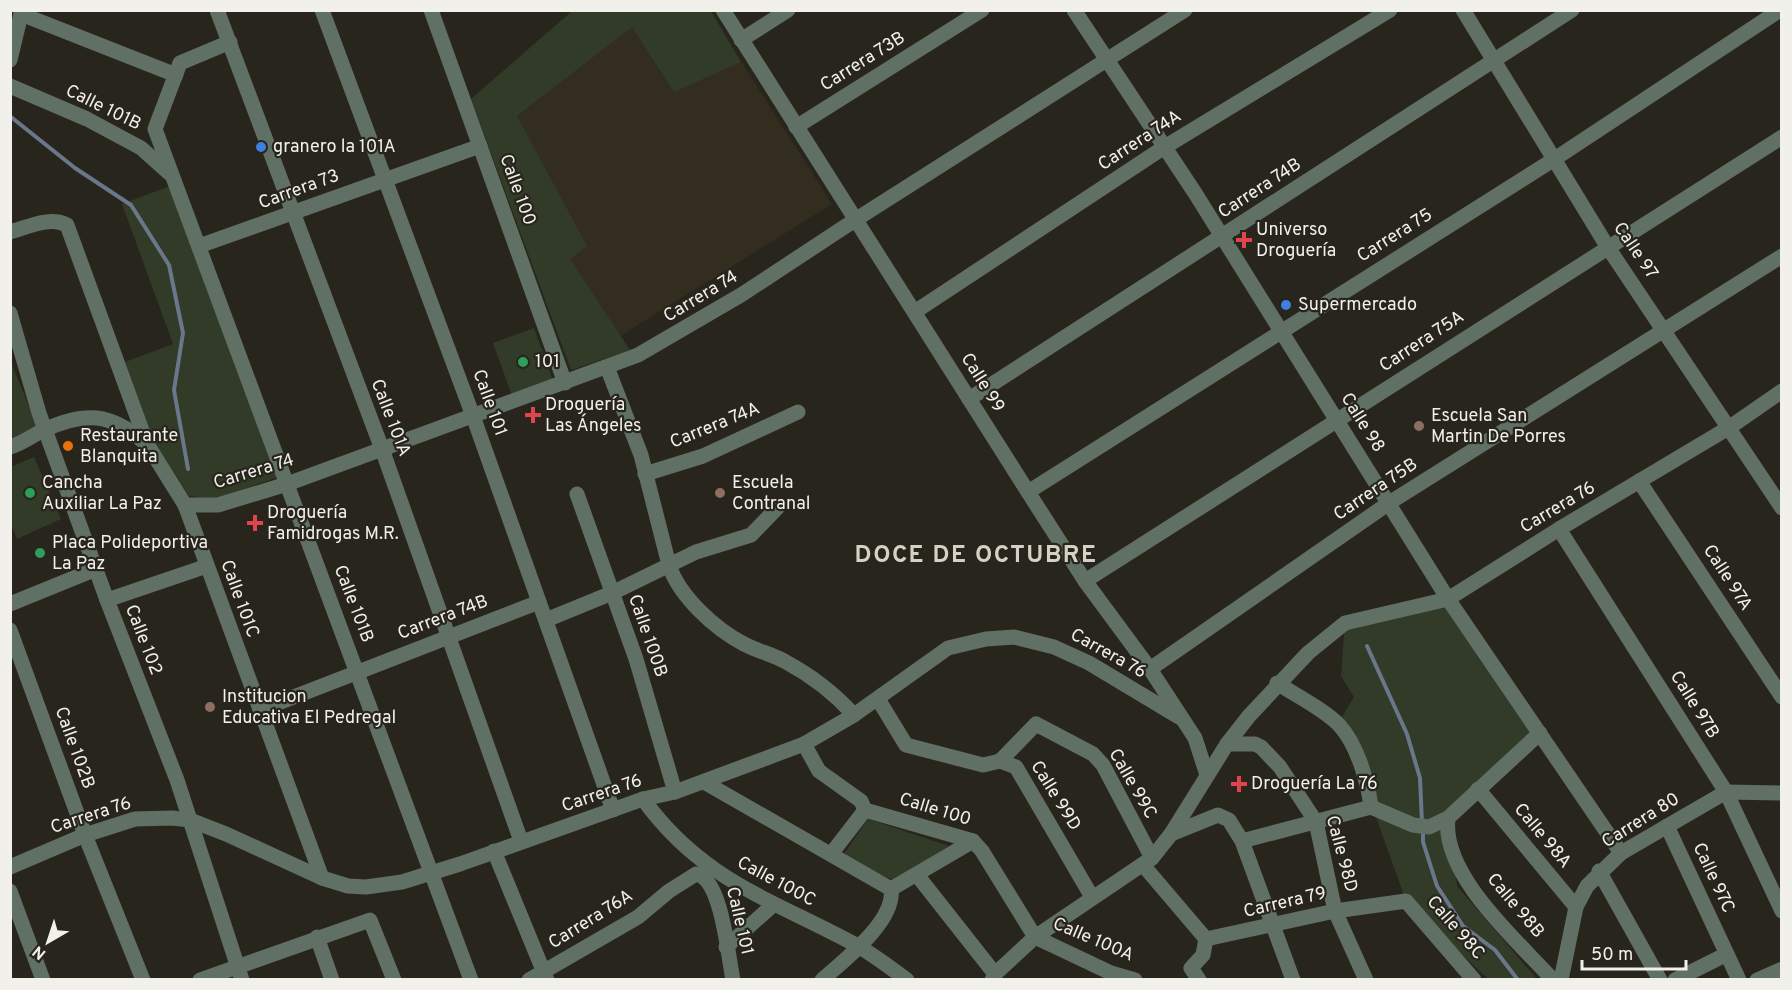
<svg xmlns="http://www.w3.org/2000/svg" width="1792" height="990" font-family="Overpass,sans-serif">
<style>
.built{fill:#332d1f}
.green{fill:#323b27}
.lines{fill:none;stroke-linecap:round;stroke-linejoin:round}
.stream{stroke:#6a768a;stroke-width:4}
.minor{stroke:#607065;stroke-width:15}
.shop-dot{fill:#3f7fe0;stroke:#28251d;stroke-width:2}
.health-dot{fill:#e0444e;stroke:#28251d;stroke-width:2}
.leisure-dot{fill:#2e9e5b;stroke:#28251d;stroke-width:2}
.education-dot{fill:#8d6e63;stroke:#28251d;stroke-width:2}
.food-dot{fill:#e8710a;stroke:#28251d;stroke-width:2}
.labels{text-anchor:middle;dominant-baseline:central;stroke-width:4.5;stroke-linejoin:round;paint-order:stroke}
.street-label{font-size:18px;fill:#f2f0eb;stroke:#28251d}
.poi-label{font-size:18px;fill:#f2f0eb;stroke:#28251d;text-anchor:start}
.district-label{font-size:24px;font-weight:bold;letter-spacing:1.5px;fill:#d5d1c6;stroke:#28251d}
</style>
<rect width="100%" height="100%" fill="#28251d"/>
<polygon class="built" points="652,11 709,11 832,204 585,358 497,126"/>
<g class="green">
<polygon points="572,11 711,11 741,62 674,92 632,27 517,116 587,246 570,259 630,350 571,370 471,99"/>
<polygon points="170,186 278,477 216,499 189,496 153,440 125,362 173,344 122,204"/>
<polygon points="534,328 553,381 512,396 493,343"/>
<polygon points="10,360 38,428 10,441"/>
<polygon points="34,457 61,519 17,539 11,524 11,467"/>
<polygon points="1448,599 1540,733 1448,818 1457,886 1537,979 1488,979 1406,901 1341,719 1354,697 1341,676 1345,623"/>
<polygon points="868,819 949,846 893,880 842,857"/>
</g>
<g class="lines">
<g class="stream">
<polyline points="11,117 75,168 131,205 169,265 183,333 174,390 188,469"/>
<polyline points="1367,646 1407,734 1420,778 1422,823"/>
<polyline points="1423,831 1423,842 1437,886 1463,926 1495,950 1518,980"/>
</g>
<g class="minor">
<polyline points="217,10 382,449 521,841"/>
<polyline points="322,10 473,416 613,810"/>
<polyline points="431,10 565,383"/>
<polyline points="723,10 1028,492 1085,581 1150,669 1195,738 1207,775"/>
<polyline points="1074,10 1195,193 1448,599 1621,853"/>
<polyline points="1463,10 1607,246 1782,508"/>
<polyline points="21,14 176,75"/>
<polyline points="741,40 788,10"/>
<polyline points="230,42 180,63 155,129 471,980"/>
<polyline points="10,60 22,10"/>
<polyline points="10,86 87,119 141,148 169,173"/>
<polyline points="796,127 982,10"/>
<path d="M10 232C28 227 50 216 67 225L147 444 185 505 322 878"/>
<polyline points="199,246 480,146"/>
<polyline points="916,311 1163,148 1390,10"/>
<polyline points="10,313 39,413 107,600 177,780 242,980"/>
<path d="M607 367 641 455 669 565C679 596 715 629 744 644 757 651 772 654 786 662 812 676 834 693 854 715"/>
<polyline points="969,399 1572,10"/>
<path d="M10 447C23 443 33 435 44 430 85 411 111 413 144 442"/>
<polyline points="645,474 703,456 798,412"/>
<polyline points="1639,481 1782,697"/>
<polyline points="1028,492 1553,160 1780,10"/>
<polyline points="577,494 636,659 675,792"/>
<polyline points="185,505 218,505 287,484 638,355 741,295 855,220 1185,10"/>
<polyline points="1559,529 1726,792 1782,911"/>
<polyline points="1085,581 1782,137"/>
<polyline points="107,600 207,566"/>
<polyline points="10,604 96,569"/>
<polyline points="546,620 612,593 696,552 751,535 778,507"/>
<polyline points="10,630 85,835 143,980"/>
<polyline points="1150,669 1389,503 1782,256"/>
<path d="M1277 683C1295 695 1325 710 1339 725 1357 744 1368 782 1371 807"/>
<polyline points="878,699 906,745 983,765 1000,761 1016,767 1092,897"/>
<polyline points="260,710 539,602"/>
<polyline points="804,744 819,771 861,801 865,810 973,841 982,851 1035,937 1111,973 1135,980"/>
<polyline points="1227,744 1255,744 1261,747 1280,767 1316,822 1335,911 1366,980"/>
<polyline points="1000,761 1036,724 1093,754 1103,765 1152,858"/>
<polyline points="704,782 891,889"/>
<polyline points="1478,789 1576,907"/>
<path d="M643 799C703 882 774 900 858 946 875 956 891 968 907 980"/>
<polyline points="1371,807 1413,825 1429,827 1448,818 1540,733"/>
<path d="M1448 818C1441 875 1517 940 1553 980"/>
<polyline points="1667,826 1739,980"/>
<polyline points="1171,834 1218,815 1229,820 1242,841 1293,980"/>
<polyline points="1242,841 1371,807"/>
<polyline points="494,851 547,980"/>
<polyline points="831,854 865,810"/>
<polyline points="1143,865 1206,939"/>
<polyline points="10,867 85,835 135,819 172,818 190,820 226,834 322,878 348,886 366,887 402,882 460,864 643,799 675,792 804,744 854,715 948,648 986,639 1014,637 1054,647 1089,663 1179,717"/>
<polyline points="1599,871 1660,980"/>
<polyline points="917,875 995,974"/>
<polyline points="10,891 43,980"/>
<polyline points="317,937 332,980"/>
<polyline points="726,947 773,905"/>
<polyline points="200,980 370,920 394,980"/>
<path d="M529 980 638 917 669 891 696 874C722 878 728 957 733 980"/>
<path d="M822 980C843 961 896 921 891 889L973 841"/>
<polyline points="992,980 995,974 1035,937 1152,858 1171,834 1227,744 1249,716 1308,653 1345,623 1448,599 1559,529 1730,427 1782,391"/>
<polyline points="1199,980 1191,968 1203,955 1206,939 1335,911 1406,901 1474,980"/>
<polyline points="1561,980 1576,907 1587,886 1621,853 1726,792 1782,793"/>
<polyline points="1675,980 1727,954"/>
<polyline points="1757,980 1782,969"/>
</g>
</g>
<g class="shop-dot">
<circle cx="261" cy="147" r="6"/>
<circle cx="1286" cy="305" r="6"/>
</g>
<g class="health-dot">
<path d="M1241 231h6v6h6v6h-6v6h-6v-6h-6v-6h6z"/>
<path d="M530 406h6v6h6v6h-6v6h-6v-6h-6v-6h6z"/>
<path d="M252 514h6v6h6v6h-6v6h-6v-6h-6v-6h6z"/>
<path d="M1236 775h6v6h6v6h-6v6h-6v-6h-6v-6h6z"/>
</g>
<g class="leisure-dot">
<circle cx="523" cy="362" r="6"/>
<circle cx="30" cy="493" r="6"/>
<circle cx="40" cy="553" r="6"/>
</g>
<g class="education-dot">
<circle cx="1419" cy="426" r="6"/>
<circle cx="720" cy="493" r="6"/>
<circle cx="210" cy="707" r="6"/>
</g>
<circle class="food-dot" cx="68" cy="446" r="6"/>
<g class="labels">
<g class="street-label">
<text transform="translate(863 62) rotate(-32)">Carrera 73B</text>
<text transform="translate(103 108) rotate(26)">Calle 101B</text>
<text transform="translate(1140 141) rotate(-33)">Carrera 74A</text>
<text transform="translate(1260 189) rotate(-33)">Carrera 74B</text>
<text transform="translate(299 190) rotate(-20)">Carrera 73</text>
<text transform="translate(517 190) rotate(70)">Calle 100</text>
<text transform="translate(1395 236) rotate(-32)">Carrera 75</text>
<text transform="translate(1635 251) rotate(56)">Calle 97</text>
<text transform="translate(701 297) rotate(-31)">Carrera 74</text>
<text transform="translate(1422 342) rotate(-33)">Carrera 75A</text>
<text transform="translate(982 383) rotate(58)">Calle 99</text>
<text transform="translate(489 403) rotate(70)">Calle 101</text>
<text transform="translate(390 418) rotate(69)">Calle 101A</text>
<text transform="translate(1362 423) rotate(58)">Calle 98</text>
<text transform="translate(715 426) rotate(-22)">Carrera 74A</text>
<text transform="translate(254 472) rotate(-17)">Carrera 74</text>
<text transform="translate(1376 490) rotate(-34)">Carrera 75B</text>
<text transform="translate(1558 508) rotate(-31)">Carrera 76</text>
<text transform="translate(1727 578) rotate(57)">Calle 97A</text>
<text transform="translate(239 599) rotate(70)">Calle 101C</text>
<text transform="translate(353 604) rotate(69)">Calle 101B</text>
<text transform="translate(443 618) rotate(-21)">Carrera 74B</text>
<text transform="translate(647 636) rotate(71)">Calle 100B</text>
<text transform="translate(143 640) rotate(69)">Calle 102</text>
<text transform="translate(1108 654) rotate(29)">Carrera 76</text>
<text transform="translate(1694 705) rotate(58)">Calle 97B</text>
<text transform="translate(74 748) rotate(70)">Calle 102B</text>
<text transform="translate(1132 784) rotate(60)">Calle 99C</text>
<text transform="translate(602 794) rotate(-19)">Carrera 76</text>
<text transform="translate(1055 796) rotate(58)">Calle 99D</text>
<text transform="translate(935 810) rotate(17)">Calle 100</text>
<text transform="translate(91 816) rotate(-18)">Carrera 76</text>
<text transform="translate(1641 821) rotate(-32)">Carrera 80</text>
<text transform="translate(1542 836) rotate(50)">Calle 98A</text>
<text transform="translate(1341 854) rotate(75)">Calle 98D</text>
<text transform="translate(1713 878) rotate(65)">Calle 97C</text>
<text transform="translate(776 882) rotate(28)">Calle 100C</text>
<text transform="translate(1285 903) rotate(-13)">Carrera 79</text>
<text transform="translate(1515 906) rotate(50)">Calle 98B</text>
<text transform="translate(591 920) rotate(-32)">Carrera 76A</text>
<text transform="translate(739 921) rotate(77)">Calle 101</text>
<text transform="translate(1455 928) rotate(49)">Calle 98C</text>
<text transform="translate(1093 940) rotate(23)">Calle 100A</text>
</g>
<g class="poi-label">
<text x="273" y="147">granero la 101A</text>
<text x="1256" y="230">Universo<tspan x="1256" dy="21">Droguería</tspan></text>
<text x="1298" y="305">Supermercado</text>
<text x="535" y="362">101</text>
<text x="545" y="405">Droguería<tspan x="545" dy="21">Las Ángeles</tspan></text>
<text x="1431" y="416">Escuela San<tspan x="1431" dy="21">Martin De Porres</tspan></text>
<text x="80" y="436">Restaurante<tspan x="80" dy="21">Blanquita</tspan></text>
<text x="42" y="483">Cancha<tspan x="42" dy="21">Auxiliar La Paz</tspan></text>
<text x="732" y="483">Escuela<tspan x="732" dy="21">Contranal</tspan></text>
<text x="267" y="513">Droguería<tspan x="267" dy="21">Famidrogas M.R.</tspan></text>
<text x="52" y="543">Placa Polideportiva<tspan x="52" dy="21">La Paz</tspan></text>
<text x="222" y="697">Institucion<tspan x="222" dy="21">Educativa El Pedregal</tspan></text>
<text x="1251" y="784">Droguería La 76</text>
</g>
<g class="district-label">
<text x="976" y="556">DOCE DE OCTUBRE</text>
</g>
</g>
<rect width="1792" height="990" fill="none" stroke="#f2f0eb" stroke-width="24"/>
<g transform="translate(48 942) rotate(219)" stroke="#28251d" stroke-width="4.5" paint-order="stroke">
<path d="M0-4.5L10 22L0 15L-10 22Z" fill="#f2f0eb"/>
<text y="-9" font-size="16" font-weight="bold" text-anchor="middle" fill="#f2f0eb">N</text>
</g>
<path d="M1582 960v9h104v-9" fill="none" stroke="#f2f0eb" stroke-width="3"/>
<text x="1591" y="960" font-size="18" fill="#f2f0eb" stroke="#28251d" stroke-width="4.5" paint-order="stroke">50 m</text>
</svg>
